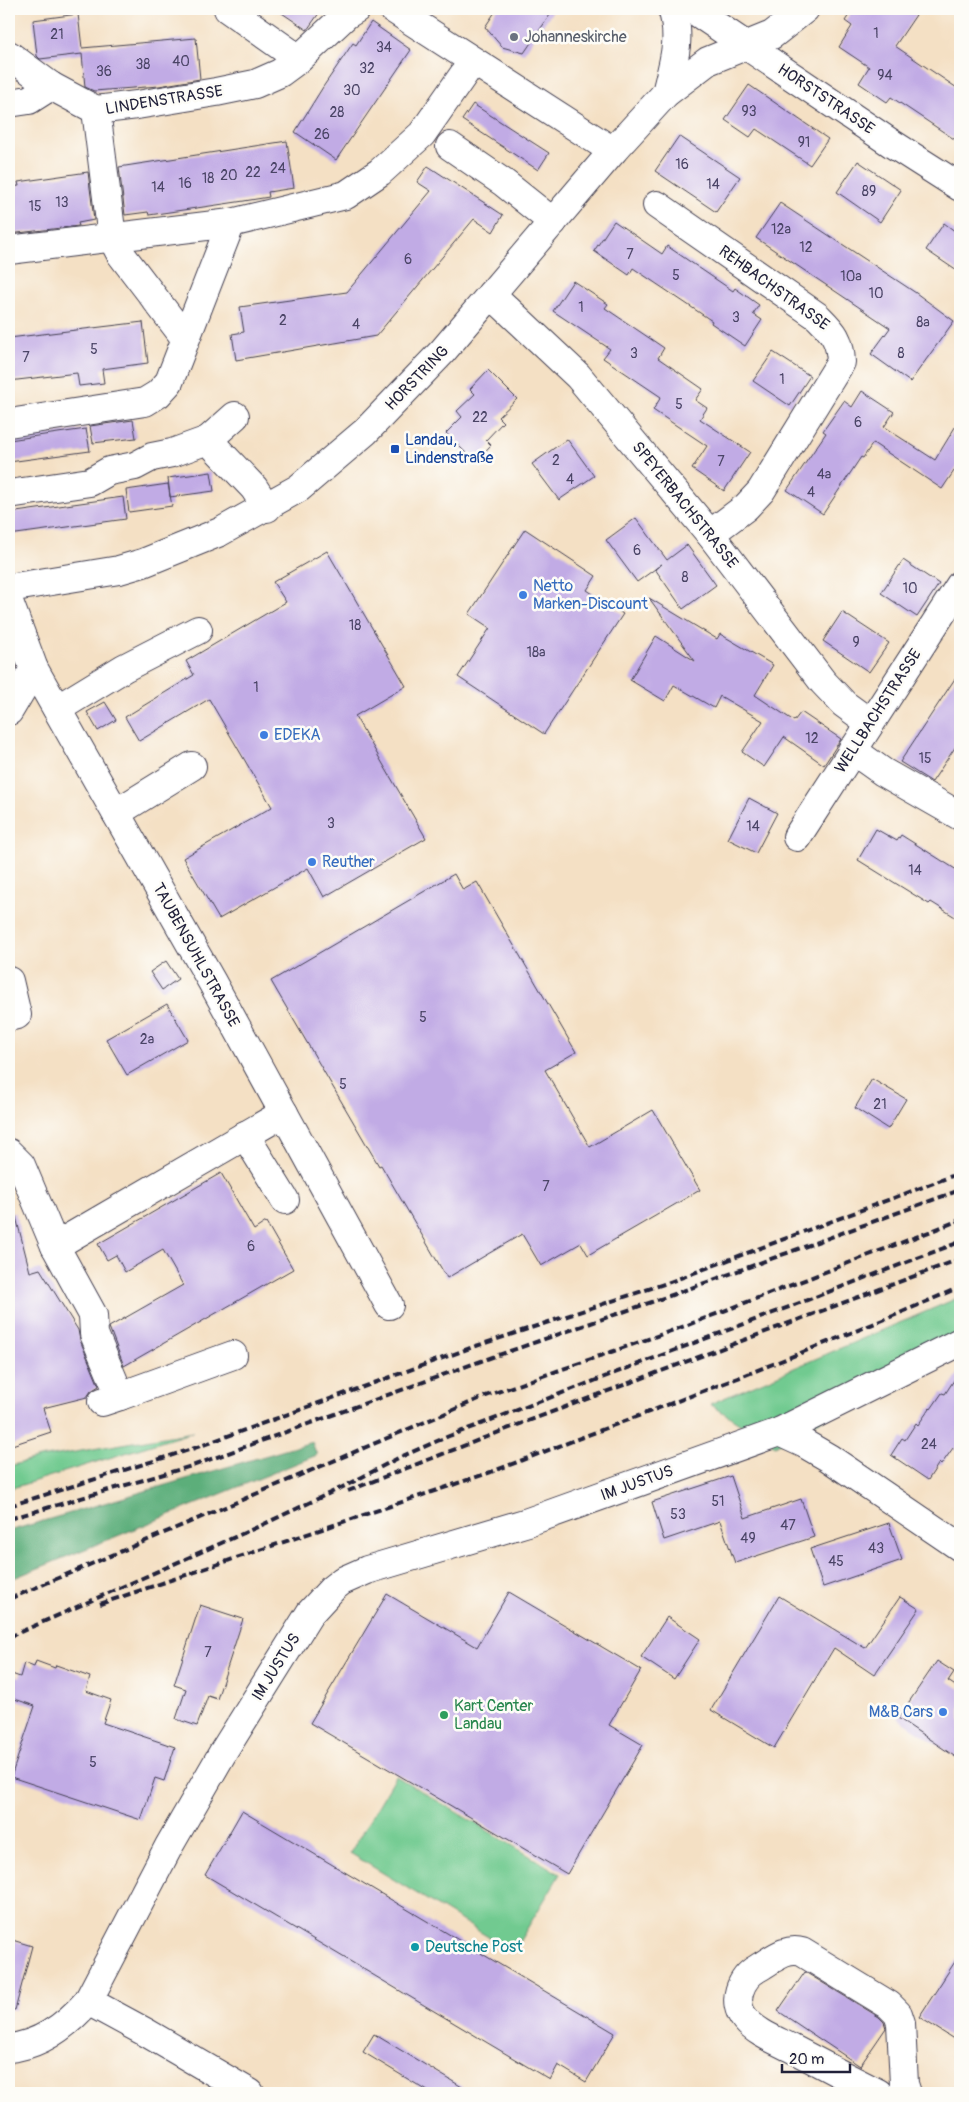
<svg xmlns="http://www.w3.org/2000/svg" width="969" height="2102" font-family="Pangolin,sans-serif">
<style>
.green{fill:#71ca90;stroke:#4a7666}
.forest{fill:#5cae7a;stroke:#3f685a}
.building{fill:#c1abe5}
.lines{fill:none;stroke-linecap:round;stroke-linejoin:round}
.minor-casing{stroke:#423e50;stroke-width:30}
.minor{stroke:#fff;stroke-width:28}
.rail{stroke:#22223b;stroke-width:4;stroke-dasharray:8 4;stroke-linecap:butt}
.worship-dot{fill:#6b7280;stroke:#fdfcf7;stroke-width:2}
.transit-dot{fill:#1a4fb4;stroke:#fdfcf7;stroke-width:2}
.shop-dot{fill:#3f7fe0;stroke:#fdfcf7;stroke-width:2}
.leisure-dot{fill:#2e9e5b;stroke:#fdfcf7;stroke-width:2}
.culture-dot{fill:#0f9aa8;stroke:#fdfcf7;stroke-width:2}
.labels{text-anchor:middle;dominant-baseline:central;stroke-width:5;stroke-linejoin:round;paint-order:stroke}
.number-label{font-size:14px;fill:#4a4466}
.worship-label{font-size:16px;fill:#5b616d;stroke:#fdfcf7;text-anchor:start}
.street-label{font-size:16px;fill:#22223b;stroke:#fdfcf7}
.transit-label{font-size:16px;fill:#164399;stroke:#fdfcf7;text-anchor:start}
.shop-label{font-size:16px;fill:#366cbe;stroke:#fdfcf7;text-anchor:start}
.leisure-label{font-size:16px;fill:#27864d;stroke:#fdfcf7;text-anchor:start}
.culture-label{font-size:16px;fill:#0d838f;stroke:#fdfcf7;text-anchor:start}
</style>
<rect width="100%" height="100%" fill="#fdfcf7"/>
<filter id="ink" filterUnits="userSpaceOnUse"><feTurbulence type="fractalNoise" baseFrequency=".02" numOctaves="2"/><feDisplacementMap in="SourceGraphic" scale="10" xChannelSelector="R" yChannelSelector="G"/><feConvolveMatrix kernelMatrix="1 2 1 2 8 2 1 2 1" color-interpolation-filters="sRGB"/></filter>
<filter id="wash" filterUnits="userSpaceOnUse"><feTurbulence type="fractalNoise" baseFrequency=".0096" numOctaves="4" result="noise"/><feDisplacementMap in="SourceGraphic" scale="20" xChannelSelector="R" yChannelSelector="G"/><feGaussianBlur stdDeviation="1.12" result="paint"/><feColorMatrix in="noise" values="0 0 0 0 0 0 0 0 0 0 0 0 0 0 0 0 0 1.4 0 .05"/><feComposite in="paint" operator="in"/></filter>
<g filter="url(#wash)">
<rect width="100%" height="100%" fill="#f4e0c4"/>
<g class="green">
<polygon points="960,1297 960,1340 775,1446 710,1404"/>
<polygon points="193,1432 9,1489 9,1466 40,1458"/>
<polygon points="396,1776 560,1874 513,1952 350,1853"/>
</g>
<polygon class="forest" points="312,1442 317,1455 9,1580 9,1531"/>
<g id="blocks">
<g class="building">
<polygon points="276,9 322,9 307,30"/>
<polygon points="497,9 554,9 524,53 502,47 485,27"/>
<polygon points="853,9 920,9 895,46 960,90 960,143 891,97 887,102 859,83 869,67 839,47 852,26 845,21"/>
<polygon points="78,14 82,48 196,38 200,79 159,86 94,91 85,87 82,54 40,59 37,56 33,20"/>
<polygon points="371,22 411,50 336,160 295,132 323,87 353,43 356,45"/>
<polygon points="749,85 828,139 810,165 756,129 750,137 725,120"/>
<polygon points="473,104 549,153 538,170 462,120"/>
<polygon points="679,136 740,177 716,212 655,171"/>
<polygon points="287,141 294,188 268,192 269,197 244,201 149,215 148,212 125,215 119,167"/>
<polygon points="858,161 901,190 880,222 837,192"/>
<polygon points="428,166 503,215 493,232 474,219 376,336 236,360 232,334 244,332 240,307 347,292 431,191 417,182"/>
<polygon points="88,172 94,220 78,223 79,226 9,234 9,187 19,186 18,182"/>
<polygon points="780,203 916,293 954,321 910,382 871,354 890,328 756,238"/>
<polygon points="614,221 662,254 667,246 733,291 735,288 759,305 753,314 762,320 745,346 711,323 712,321 633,268 629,275 594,251"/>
<polygon points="944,223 960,235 960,273 926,250"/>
<polygon points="573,281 608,304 605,308 664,348 658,358 703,389 695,400 707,408 700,419 750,452 724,491 692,469 707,446 653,410 661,397 603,358 610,349 553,311"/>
<polygon points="143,322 148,363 102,369 104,383 79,386 77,373 9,381 9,338"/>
<polygon points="773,352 810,376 790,406 753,381"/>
<polygon points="488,370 517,399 498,417 503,422 486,440 491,445 475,462 446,433 462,417 457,411 475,394 470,389"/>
<polygon points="862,391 894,412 884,427 935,460 960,419 960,462 942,489 873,443 863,458 861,457 823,514 787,490 826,433 823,431 844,401 852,407"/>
<polygon points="133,420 136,438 93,443 90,426"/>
<polygon points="86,429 90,451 9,462 9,440"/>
<polygon points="567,439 594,476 559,500 532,464"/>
<polygon points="211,472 214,491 170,497 168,478"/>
<polygon points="168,484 172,506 129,512 126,490"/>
<polygon points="123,497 126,519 9,535 9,513"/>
<polygon points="636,518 667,560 687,545 716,585 683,609 655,569 662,564 637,582 606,540"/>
<polygon points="525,529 596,576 587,590 623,614 544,734 458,677 490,628 469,614"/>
<polygon points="327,551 406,686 355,716 426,838 324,897 308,868 219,919 183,858 272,807 209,699 139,741 125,717 194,675 186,661 286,602 273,582"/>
<polygon points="903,560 939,584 917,617 881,593"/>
<polygon points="649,598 717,639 720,634 773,665 755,695 794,721 801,712 841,739 824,765 784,737 764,767 742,752 763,721 720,696 714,708 674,685 665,701 630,680 656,636 695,661"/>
<polygon points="842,612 889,643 869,672 823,641"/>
<polygon points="960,671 960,740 932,782 900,762"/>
<polygon points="105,702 116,720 98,731 87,712"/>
<polygon points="749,798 777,813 756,853 728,839"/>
<polygon points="876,829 897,841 901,835 960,872 960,920 931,902 929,904 858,860"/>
<polygon points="454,874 463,890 477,882 576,1052 545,1070 590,1147 653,1110 700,1190 588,1255 581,1243 541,1266 522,1234 447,1278 381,1165 379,1166 271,981"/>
<polygon points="166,961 178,979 162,990 150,972"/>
<polygon points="167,1004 188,1040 127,1075 106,1039"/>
<polygon points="872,1079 906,1099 888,1129 855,1108"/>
<polygon points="221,1173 254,1230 266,1222 293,1269 124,1366 109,1327 183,1285 163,1250 125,1272 116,1255 107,1260 98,1244"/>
<polygon points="15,1213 30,1272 40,1269 78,1330 80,1340 99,1386 91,1391 87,1397 43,1408 51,1432 9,1446 9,1214"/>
<polygon points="960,1371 960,1453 953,1448 941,1465 939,1463 928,1480 891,1455 902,1438 905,1440 916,1423 918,1425 930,1408 931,1409 942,1393 945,1394"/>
<polygon points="731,1476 745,1518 801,1499 814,1537 735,1563 720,1521 664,1540 652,1502"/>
<polygon points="889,1523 902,1560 823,1587 810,1549"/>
<polygon points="509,1592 641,1670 609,1725 643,1745 567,1874 310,1723 387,1594 477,1647"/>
<polygon points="779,1596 865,1648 900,1597 919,1609 874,1675 834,1648 774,1748 711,1710"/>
<polygon points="200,1605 243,1619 217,1699 208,1696 197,1726 176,1719 186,1689 174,1685"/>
<polygon points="667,1617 700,1639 674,1679 641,1657"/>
<polygon points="36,1661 55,1668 56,1665 90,1677 86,1691 111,1700 103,1723 175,1747 164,1781 155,1778 141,1820 11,1777 35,1706 9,1697 9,1673 20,1677 24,1663 34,1667"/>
<polygon points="937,1661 954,1672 948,1681 960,1689 960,1760 898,1718"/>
<polygon points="242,1811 615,2033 586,2082 558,2065 550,2080 205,1875"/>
<polygon points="9,1939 32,1946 15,2010 9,2009"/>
<polygon points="960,1954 960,2043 919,2017"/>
<polygon points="805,1972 879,2017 884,2022 886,2028 860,2066 778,2011"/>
<polygon points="374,2034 472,2093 431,2093 363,2052"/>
</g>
</g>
</g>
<g filter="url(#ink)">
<use href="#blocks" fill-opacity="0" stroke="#423e50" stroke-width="1"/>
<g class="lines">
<defs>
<g id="minor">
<polyline points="228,9 299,59"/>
<polyline points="393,9 613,151"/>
<polyline points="692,9 891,143 960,187"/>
<polyline points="9,55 51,86 96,110 137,105 216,92 255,84 280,73 299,59 346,15 356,9"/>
<path d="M666 93C673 64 682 38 672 9"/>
<polyline points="9,103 29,100 51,86"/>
<polyline points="96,110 112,238 120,253 185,338"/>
<polyline points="450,146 504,183 553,222"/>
<path d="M657 205 817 316C833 332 840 338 841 362L761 491 746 507 710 534"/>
<polyline points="9,250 231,223 346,195 380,172 422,134 473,61"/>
<polyline points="491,294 578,376 710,534 823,682 844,704 870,723"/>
<polyline points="9,423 145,402 158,394 169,382 231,223"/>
<polyline points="208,440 235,416"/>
<polyline points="9,494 90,482 109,471 135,466 152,457 172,453 208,440 254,488 267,508"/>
<polyline points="9,588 119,570 143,563 220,532 299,488 365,432 442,352 613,151 666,93 708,61 772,35 805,9"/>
<polyline points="9,602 34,669 212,982 389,1305"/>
<polyline points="57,709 124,668 198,630"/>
<polyline points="9,711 34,669"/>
<polyline points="852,750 883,772 960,816"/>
<polyline points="116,813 192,766"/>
<polyline points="797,837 960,585"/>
<polyline points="9,981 17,1015 9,1017"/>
<polyline points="245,1135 285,1200"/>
<polyline points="9,1153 21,1165 55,1246"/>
<polyline points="120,1396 233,1355"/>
<polyline points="102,1402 120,1396 94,1334 93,1315 55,1246 284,1113"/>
<polyline points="779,1432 805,1444 829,1458 960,1547"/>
<path d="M9 2048C41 2045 67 2025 88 2001"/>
<polyline points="250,2093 147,2033 88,2001 169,1846 222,1754 310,1613 333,1588 342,1581 367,1570 528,1522 779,1432 960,1342"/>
<path d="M878 2093C850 2079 821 2064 793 2049 778 2041 756 2033 745 2019 731 2002 740 1978 758 1968 772 1960 786 1947 802 1952L889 2005 898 2014 901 2023 904 2084 907 2093"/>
</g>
</defs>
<use href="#minor" class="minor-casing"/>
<use href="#minor" class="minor"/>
<g class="rail">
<polyline points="348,1491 512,1427 960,1259"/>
<polyline points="9,1506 192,1449 476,1346 667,1283 960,1173"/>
<polyline points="9,1519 195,1465 484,1360 669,1296 960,1190"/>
<polyline points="9,1599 486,1396 685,1326 960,1220"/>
<polyline points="100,1604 491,1472 743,1376 893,1316 960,1287"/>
<polyline points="9,1637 262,1525 349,1484 398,1458 449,1436 960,1242"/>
</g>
</g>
</g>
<circle class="worship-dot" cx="514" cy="37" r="5"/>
<rect class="transit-dot" x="390" y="444" width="10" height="10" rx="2.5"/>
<g class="shop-dot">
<circle cx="523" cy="595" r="5"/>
<circle cx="264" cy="735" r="5"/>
<circle cx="312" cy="862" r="5"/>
<circle cx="943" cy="1712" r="5"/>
</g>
<circle class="leisure-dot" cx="444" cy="1715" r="5"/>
<circle class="culture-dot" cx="415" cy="1947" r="5"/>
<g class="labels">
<g class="number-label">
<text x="876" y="33">1</text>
<text x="57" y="34">21</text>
<text x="384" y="47">34</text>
<text x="181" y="61">40</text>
<text x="143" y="64">38</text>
<text x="367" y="68">32</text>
<text x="104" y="71">36</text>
<text x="885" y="75">94</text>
<text x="352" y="90">30</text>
<text x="749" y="111">93</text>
<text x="337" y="112">28</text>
<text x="322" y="134">26</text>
<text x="804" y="142">91</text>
<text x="682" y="164">16</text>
<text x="278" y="168">24</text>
<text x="253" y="172">22</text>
<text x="229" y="175">20</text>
<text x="208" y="178">18</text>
<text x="185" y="183">16</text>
<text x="713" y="184">14</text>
<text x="158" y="187">14</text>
<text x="869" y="191">89</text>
<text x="62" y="202">13</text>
<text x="35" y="206">15</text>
<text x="781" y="229">12a</text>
<text x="806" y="247">12</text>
<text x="630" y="254">7</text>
<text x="408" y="259">6</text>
<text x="676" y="275">5</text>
<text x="851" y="276">10a</text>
<text x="876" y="293">10</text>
<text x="581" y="307">1</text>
<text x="736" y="317">3</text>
<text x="283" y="320">2</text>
<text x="923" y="322">8a</text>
<text x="356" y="324">4</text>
<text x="94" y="349">5</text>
<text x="634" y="353">3</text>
<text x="901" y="353">8</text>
<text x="26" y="357">7</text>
<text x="782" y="379">1</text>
<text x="679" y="404">5</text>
<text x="480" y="417">22</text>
<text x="858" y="422">6</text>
<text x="556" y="460">2</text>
<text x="721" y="461">7</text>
<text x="824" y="474">4a</text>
<text x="570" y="479">4</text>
<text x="811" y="492">4</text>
<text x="637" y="550">6</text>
<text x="685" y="577">8</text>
<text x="910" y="588">10</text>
<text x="355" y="625">18</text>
<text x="856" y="642">9</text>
<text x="536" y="652">18a</text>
<text x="256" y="687">1</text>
<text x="812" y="738">12</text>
<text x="925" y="758">15</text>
<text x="331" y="823">3</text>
<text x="753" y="826">14</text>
<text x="915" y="870">14</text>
<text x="423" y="1017">5</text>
<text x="147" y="1039">2a</text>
<text x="343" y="1084">5</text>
<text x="880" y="1104">21</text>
<text x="546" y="1186">7</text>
<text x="251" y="1246">6</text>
<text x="929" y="1444">24</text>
<text x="718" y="1501">51</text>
<text x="678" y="1514">53</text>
<text x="788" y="1525">47</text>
<text x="748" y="1538">49</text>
<text x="876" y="1548">43</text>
<text x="836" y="1561">45</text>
<text x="208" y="1652">7</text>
<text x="93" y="1762">5</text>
</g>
<g class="worship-label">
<text x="524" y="37">Johanneskirche</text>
</g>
<g class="street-label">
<text transform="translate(826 99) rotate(34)">HORSTSTRASSE</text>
<text transform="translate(164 100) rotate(-9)">LINDENSTRASSE</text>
<text transform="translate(774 288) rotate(36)">REHBACHSTRASSE</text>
<text transform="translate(417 378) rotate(-46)">HORSTRING</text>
<text transform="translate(685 505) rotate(51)">SPEYERBACHSTRASSE</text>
<text transform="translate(878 711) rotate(-57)">WELLBACHSTRASSE</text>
<text transform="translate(196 955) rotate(61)">TAUBENSUHLSTRASSE</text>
<text transform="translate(637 1483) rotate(-20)">IM JUSTUS</text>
<text transform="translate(276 1667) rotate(-58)">IM JUSTUS</text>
</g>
<g class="transit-label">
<text x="405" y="440">Landau,<tspan x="405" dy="18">Lindenstraße</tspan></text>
</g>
<g class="shop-label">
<text x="533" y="586">Netto<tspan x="533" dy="18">Marken-Discount</tspan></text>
<text x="274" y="735">EDEKA</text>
<text x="322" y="862">Reuther</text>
<text x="933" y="1712" text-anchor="end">M&amp;B Cars</text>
</g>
<g class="leisure-label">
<text x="454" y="1706">Kart Center<tspan x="454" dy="18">Landau</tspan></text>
</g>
<g class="culture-label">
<text x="425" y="1947">Deutsche Post</text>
</g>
</g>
<rect width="969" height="2102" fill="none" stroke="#fdfcf7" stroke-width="30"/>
<path d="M782 2064v8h68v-8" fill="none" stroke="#22223b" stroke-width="2.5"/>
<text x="789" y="2064" font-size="15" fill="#22223b" stroke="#fdfcf7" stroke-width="4" paint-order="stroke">20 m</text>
</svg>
